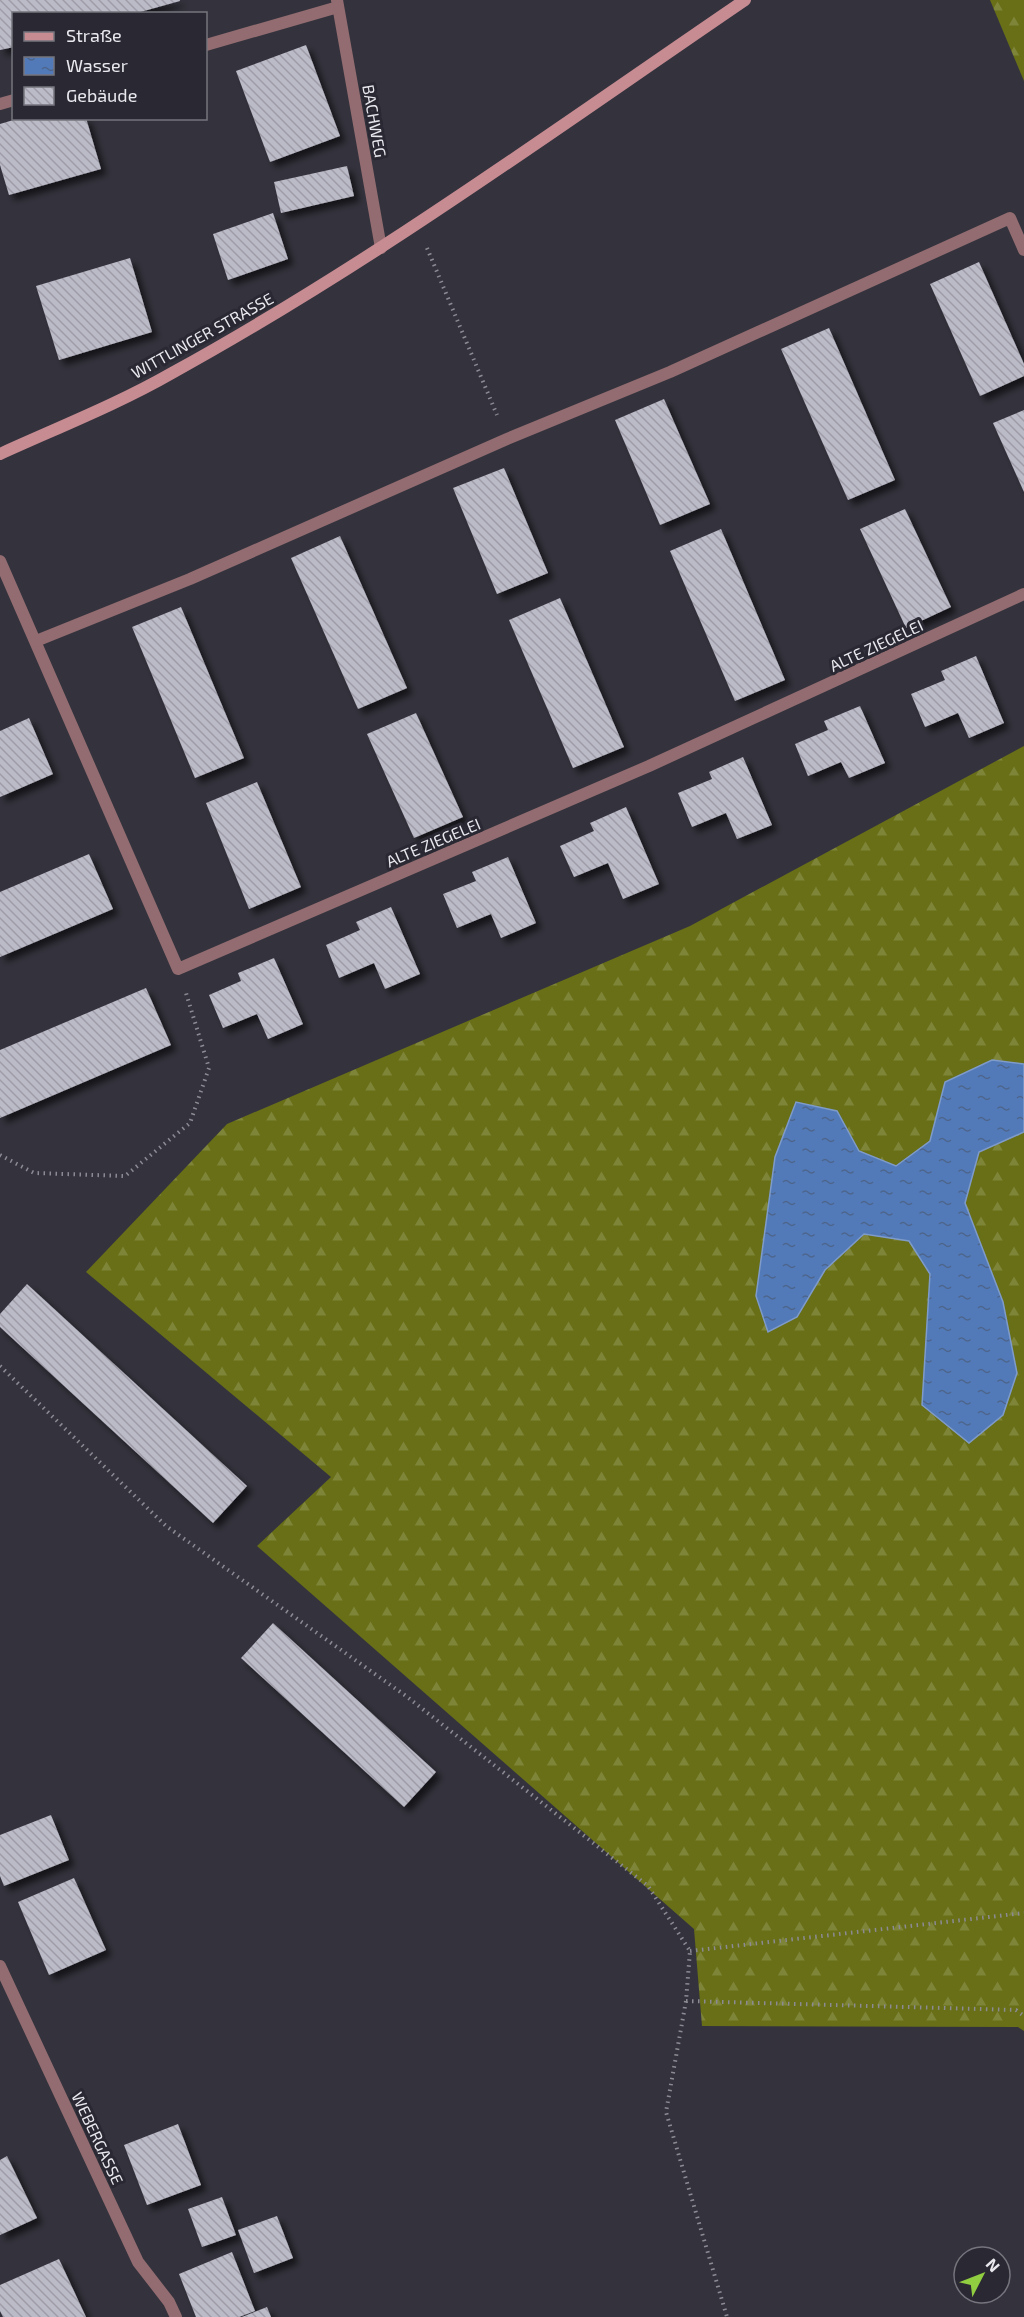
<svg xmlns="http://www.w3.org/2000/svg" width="1024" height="2317" font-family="'Exo 2',sans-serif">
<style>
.forest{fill:url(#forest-firs)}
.water{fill:url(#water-ripples);stroke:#7f9bc9;stroke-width:1.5}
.building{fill:url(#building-back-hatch);filter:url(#shadow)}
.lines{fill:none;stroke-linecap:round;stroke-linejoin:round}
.path{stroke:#8c8b94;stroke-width:4;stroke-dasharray:1.5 4.5;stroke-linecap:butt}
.street{stroke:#926c70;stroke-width:12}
.secondary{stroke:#c78b92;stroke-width:12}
.labels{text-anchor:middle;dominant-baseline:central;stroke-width:6;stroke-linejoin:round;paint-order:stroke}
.street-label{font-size:16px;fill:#e9e8ef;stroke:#2a2933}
</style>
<defs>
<pattern id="forest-firs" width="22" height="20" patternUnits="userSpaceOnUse" patternTransform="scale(1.5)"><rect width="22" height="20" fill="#686f16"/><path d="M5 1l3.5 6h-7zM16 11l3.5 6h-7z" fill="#7e8438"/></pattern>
<pattern id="water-ripples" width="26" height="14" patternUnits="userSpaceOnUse" patternTransform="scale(1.5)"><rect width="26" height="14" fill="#527ab9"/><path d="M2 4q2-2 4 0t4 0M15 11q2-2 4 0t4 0" fill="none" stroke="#4d658c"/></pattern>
<pattern id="building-back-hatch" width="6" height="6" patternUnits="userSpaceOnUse" patternTransform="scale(1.5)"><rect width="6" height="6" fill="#bbbac7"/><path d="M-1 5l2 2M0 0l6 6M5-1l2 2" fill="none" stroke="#9e9da7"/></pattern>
<filter id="shadow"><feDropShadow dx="5.5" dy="5.5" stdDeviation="3" flood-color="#0009"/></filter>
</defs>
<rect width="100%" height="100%" fill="#34333d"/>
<g class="forest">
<polygon points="990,0 1024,0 1024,81"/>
<polygon points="1024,746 1024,1064 992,1060 945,1082 930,1141 896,1166 859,1151 837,1111 756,1296 768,1331 797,1317 825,1270 864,1234 909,1241 930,1274 922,1405 1003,1302 965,1203 979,1152 1024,1132 1024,2031 1018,2027 702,2026 694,1929 257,1546 331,1477 86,1272 227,1124 690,926"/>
</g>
<polygon class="water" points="992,1060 1024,1064 1024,1132 979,1152 965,1203 1003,1302 1017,1373 1003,1415 969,1443 922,1405 930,1274 909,1241 864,1234 825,1270 797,1317 768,1332 756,1296 775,1157 796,1102 837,1111 859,1151 896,1166 930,1141 945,1082"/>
<g class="building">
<polygon points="0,0 180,0 180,1 133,14 14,14 14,47 0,50"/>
<polygon points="306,45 340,136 270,162 236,71"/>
<polygon points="20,118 86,118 101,169 9,195 0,165 0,124"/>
<polygon points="347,166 354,196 281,213 274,182"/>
<polygon points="273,213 288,259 228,280 213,234"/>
<polygon points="130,258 152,332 59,360 36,286"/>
<polygon points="979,262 1024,364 1024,376 980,396 930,284"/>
<polygon points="829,328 895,480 848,500 781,349"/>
<polygon points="664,399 710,504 660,525 615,420"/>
<polygon points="1024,410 1024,492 993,423"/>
<polygon points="504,468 548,573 497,594 453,488"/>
<polygon points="905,509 951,607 906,628 860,529"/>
<polygon points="721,529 785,680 735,701 670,551"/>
<polygon points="340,536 407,688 358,709 291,558"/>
<polygon points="560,598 624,747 573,768 509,620"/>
<polygon points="181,607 244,758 195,778 132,627"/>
<polygon points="976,656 1004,723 969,738 958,713 925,727 911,694 945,680 941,671"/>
<polygon points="860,706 885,763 849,778 841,762 808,776 795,744 828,730 824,721"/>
<polygon points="416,713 463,817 414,838 367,734"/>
<polygon points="29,718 53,774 0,797 0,731"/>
<polygon points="743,757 772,825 737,839 726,813 692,827 678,793 712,779 709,772"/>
<polygon points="257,782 301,887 249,909 206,803"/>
<polygon points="626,807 659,884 623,899 608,863 574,877 560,846 594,831 590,823"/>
<polygon points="89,854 113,909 0,957 0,892"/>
<polygon points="508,857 536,923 501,938 491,914 457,928 443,894 476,881 472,872"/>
<polygon points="391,907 420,974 385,989 374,963 339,978 326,945 360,930 356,922"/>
<polygon points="274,958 303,1024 268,1039 257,1014 223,1028 209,995 241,981 238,973"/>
<polygon points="146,988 171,1045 0,1118 0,1050"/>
<polygon points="27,1284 247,1486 213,1523 0,1327 0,1314"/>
<polygon points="273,1623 436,1772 404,1807 241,1658"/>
<polygon points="51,1815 69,1860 4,1886 0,1876 0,1835"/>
<polygon points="74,1878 106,1950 49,1975 18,1902"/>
<polygon points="178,2124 201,2185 147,2205 124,2145"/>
<polygon points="7,2156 37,2218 0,2235 0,2160"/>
<polygon points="222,2197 236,2235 202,2247 188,2209"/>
<polygon points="277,2216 293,2258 254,2273 238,2230"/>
<polygon points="232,2252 255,2311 239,2317 196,2317 179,2274"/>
<polygon points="59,2259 86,2317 3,2317 0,2311 0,2285"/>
<polygon points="267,2307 271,2317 242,2317"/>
</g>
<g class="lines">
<g class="path">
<polyline points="427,248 497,415"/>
<polyline points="0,1155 34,1173 125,1176 190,1123 209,1068 186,993"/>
<polyline points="0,1366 166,1526 406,1696 648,1886 690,1951 686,2001 666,2112 727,2317"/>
<polyline points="690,1951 1024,1913"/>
<polyline points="686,2001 1016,2010 1024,2016"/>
</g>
<g class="street">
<polyline points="337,0 381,248"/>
<polyline points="206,45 338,7"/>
<polyline points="0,104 14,100"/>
<polyline points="0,561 178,969 649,766 1024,594"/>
<polyline points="36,641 190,579 507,439 670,372 1010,218 1024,250"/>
<polyline points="0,1966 138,2262 169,2302 176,2317"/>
</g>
<path class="secondary" d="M0 454C57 428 118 404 172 373 372 263 557 128 745 0"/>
</g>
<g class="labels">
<g class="street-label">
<text transform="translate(375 121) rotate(80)">BACHWEG</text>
<text transform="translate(202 335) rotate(-29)">WITTLINGER STRASSE</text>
<text transform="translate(876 645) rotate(-25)">ALTE ZIEGELEI</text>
<text transform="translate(433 842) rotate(-23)">ALTE ZIEGELEI</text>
<text transform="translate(98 2138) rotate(65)">WEBERGASSE</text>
</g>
</g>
<rect x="12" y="12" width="195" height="108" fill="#2a2933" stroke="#76757e" stroke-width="1.5"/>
<rect x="24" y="32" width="30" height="9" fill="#c78b92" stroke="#76757e" stroke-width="1.5"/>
<text x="66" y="42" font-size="18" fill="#e9e8ef">Straße</text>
<rect x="24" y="57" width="30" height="18" fill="url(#water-ripples)" stroke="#76757e" stroke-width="1.5"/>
<text x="66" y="72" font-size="18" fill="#e9e8ef">Wasser</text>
<rect x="24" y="87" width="30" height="18" fill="url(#building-back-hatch)" stroke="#76757e" stroke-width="1.5"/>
<text x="66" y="102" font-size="18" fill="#e9e8ef">Gebäude</text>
<g transform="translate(982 2275) rotate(48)"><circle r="28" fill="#2a2933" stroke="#76757e" stroke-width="1.5"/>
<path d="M0-4.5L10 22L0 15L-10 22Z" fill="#90cd40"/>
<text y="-9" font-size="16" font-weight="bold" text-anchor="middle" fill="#e9e8ef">N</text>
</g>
</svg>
